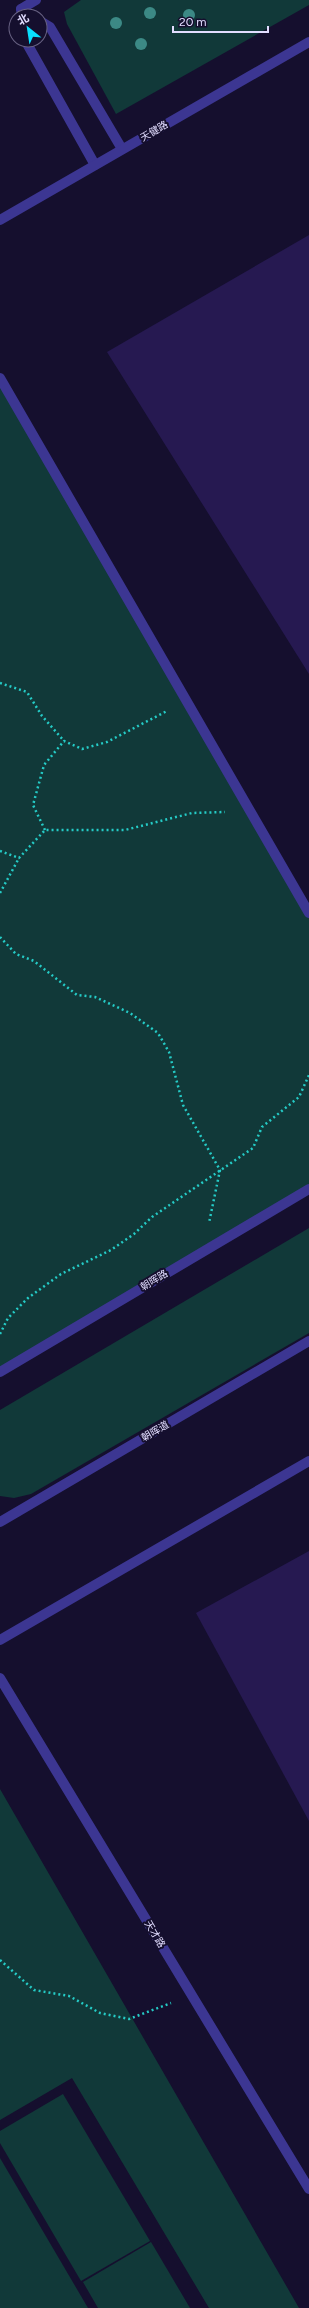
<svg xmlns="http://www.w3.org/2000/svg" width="309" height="2308" font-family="Figtree,'Noto Sans SC',sans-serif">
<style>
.green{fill:#113939}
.building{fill:#261951}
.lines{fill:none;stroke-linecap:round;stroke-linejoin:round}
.path{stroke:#25cbc6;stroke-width:2.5;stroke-dasharray:2 3;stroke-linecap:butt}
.minor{stroke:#3c3692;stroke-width:10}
.tree{fill:#3c8985}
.labels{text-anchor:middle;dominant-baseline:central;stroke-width:4;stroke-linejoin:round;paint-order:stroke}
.street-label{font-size:10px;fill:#e2ddff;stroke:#150f2e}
</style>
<rect width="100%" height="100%" fill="#150f2e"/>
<g class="green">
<polygon points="81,0 309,0 309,5 116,114 67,24 64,12"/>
<polygon points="0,378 309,913 309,1189 0,1372"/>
<polygon points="309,1228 309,1333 31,1494 14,1498 0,1496 0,1410"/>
<polygon points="0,1789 299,2308 209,2308 72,2078 0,2120"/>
<polygon points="63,2094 150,2241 81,2281 0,2143 0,2131"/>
<polygon points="0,2158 88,2308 0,2308"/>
<polygon points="151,2242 190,2308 98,2308 83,2282"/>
</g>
<g class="building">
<polygon points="309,235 309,674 107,352"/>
<polygon points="309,1551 309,1821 196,1613"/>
</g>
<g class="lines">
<g class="path">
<polyline points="0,683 27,692 42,716 64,741"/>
<polyline points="45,830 33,805 44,765 64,741 82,749 107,742 167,711"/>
<polyline points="0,851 19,858 45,830 125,830 192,813 225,812"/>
<polyline points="0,893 19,858"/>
<polyline points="0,937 16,954 34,961 77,995 95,997 130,1013 158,1033 169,1052 183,1105 220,1170 209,1223"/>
<polyline points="0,1334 8,1318 28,1298 61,1274 111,1250 134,1234 152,1217 253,1148 262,1127 299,1097 309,1075"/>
<polyline points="0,1960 34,1990 69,1996 100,2013 129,2019 171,2003"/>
</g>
<g class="minor">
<polyline points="21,9 33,16"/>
<polyline points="22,16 21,9 36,0"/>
<polyline points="40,21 50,27 122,149"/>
<polyline points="25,40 95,165"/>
<polyline points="0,220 309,42"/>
<polyline points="0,378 309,913"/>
<polyline points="0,1372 309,1189"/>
<polyline points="0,1522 309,1341"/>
<polyline points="0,1640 309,1461"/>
<polyline points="0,1678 309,2189"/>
</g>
</g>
<g class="tree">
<circle cx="150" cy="13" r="6"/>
<circle cx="189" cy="15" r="6"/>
<circle cx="116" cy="23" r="6"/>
<circle cx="141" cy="44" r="6"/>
</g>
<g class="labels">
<g class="street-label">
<text transform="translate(154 131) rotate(-30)">天健路</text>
<text transform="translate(154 1280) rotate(-31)">朝晖路</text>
<text transform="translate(155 1431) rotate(-30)">朝晖道</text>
<text transform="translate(155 1934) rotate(59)">天才路</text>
</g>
</g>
<g transform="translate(28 28) rotate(330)"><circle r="19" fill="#150f2e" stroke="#676182"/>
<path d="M0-3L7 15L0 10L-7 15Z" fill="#09dfff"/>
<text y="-6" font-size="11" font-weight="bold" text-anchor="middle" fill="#e2ddff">北</text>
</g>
<path d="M173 26v6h95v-6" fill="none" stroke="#e2ddff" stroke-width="2"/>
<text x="179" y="26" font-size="12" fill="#e2ddff" stroke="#150f2e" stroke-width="3" paint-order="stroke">20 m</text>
</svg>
